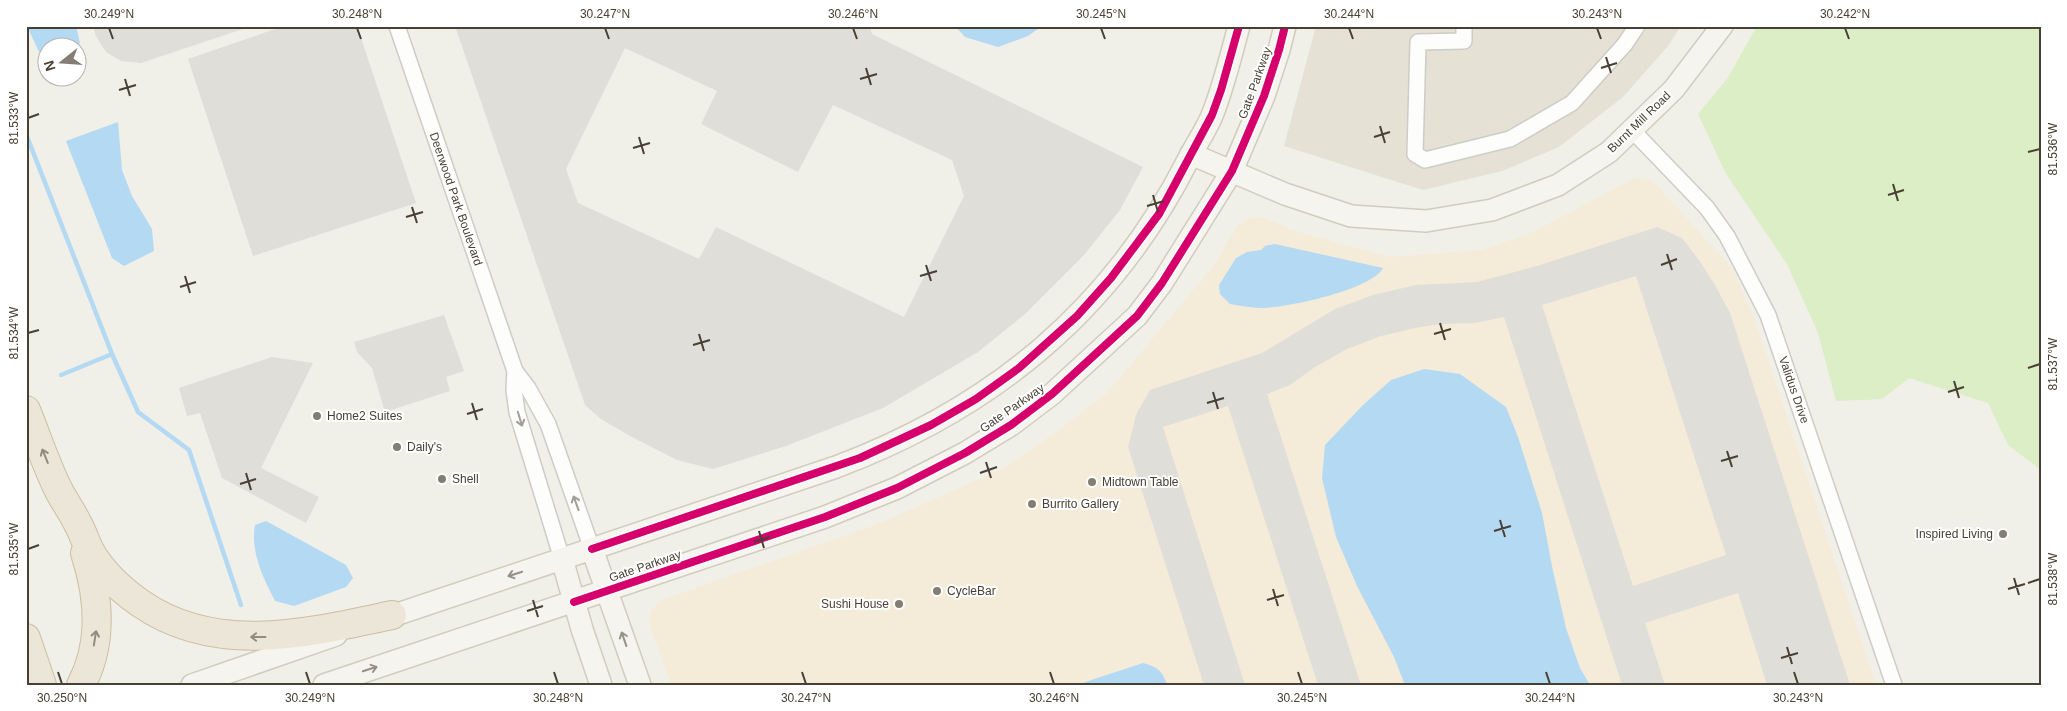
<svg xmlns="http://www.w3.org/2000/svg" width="2067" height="711" font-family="Arial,sans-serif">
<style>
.residential{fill:#e5e1d5}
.commercial{fill:#f5ebd9}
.green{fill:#dceec5}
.parking{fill:#e0ded8;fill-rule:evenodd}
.water{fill:#b4d9f3}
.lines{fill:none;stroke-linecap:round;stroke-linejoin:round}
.stream{stroke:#b4d9f3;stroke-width:4.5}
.street-casing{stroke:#ceccc6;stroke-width:18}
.secondary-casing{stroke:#d0ccbe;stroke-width:24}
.highway-casing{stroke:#cbbea1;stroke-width:30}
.street{stroke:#fdfdfc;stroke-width:15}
.secondary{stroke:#f6f4ee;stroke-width:21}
.highway{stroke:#ece6d8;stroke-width:28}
.cycleway-casing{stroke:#fff;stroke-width:11}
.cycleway{stroke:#d6006c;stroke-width:8}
.oneway{stroke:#a29e98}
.oneway2{stroke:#928b7e}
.oneway3{stroke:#969188}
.ticks{fill:none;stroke:#484034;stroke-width:2}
.poi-dot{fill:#837d73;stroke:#fff;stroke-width:2}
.labels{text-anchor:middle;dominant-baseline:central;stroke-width:4;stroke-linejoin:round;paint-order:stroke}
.street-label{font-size:12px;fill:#484034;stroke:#fff}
.poi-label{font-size:12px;fill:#484034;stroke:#fff;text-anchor:start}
.neatline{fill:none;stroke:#484034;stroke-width:2}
.ticks-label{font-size:12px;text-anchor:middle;fill:#484034}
</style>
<rect width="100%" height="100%" fill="#f0efe8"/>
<polygon class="residential" points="1316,26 1681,26 1668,46 1623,97 1559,147 1502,171 1423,190 1284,146"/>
<polygon class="commercial" points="1635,178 1653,181 1732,268 1755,320 1876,685 671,685 649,622 651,611 661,600 878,524 1000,470 1062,428 1108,392 1215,264 1236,228 1247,219 1261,217 1301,233 1391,257 1482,250 1531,233"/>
<polygon class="green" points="1757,26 2041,26 2041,470 2008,445 1988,403 1909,378 1882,399 1836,401 1818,333 1787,264 1726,174 1698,114 1727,79"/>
<g class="parking">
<polygon points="93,26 252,26 141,63 121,61 106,52 96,36"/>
<polygon points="284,26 357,26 416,203 253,256 188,59"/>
<path d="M455 26H870L872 34 1143 167 1120 210 1084 255 1025 314 978 352 883 408 786 446 713 469 677 460 630 436 601 419 585 405ZM625 48 717 91 701 124 798 172 833 105 952 160 964 196 904 317 716 227 699 259 578 203 566 169Z"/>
<path d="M1657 227 1682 238 1699 260 1715 285 1730 313 1850 685H1767L1738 593 1645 623 1665 685H1622L1504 317 1475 323 1441 324 1420 327 1381 336 1347 349 1315 367 1290 385 1267 394 1361 685H1318L1228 406 1163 427 1245 685H1204L1128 447 1136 415 1150 390 1262 353 1335 309 1373 295 1416 285 1477 282 1537 266ZM1636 276 1726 555 1633 586 1542 305Z"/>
<polygon points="444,315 464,371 446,377 450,391 385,412 372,368 357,352 354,342"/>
<polygon points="272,357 313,363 261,468 319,497 306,523 222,478 200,413 187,416 179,388"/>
</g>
<g class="water">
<polygon points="27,26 76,26 80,43 76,47 48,48 47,56 39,52"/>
<polygon points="955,26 1042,26 1028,36 998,47 965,37"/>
<polygon points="118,122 122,170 132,196 152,229 154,251 124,266 112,258 66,141"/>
<path d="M1275 244 1383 268C1371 290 1289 307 1264 308 1253 308 1241 306 1230 304L1220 294 1219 285 1236 258 1247 252 1261 250 1265 246Z"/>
<polygon points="1424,369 1460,374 1506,407 1518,437 1542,513 1553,571 1566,628 1580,668 1590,685 1405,685 1394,657 1357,586 1336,537 1322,478 1325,445 1363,405 1391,380"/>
<path d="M266 521 346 565 353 578 346 587 294 606 275 601C263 578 250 551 255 525Z"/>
<path d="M1143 663C1157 667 1162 670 1167 685H1076Z"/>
</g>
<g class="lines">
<g class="stream">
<polyline points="26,134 112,354 138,412 189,450 241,605"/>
<polyline points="61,375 112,354"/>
</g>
<defs>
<g id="street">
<polyline points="397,26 515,371 528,388 548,424 592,549"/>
<polyline points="1464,26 1464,41 1418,42 1415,154 1425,160 1510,139 1572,103 1625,44 1637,26"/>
<polyline points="1632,130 1707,208 1727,236 1768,315 1894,685"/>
<polyline points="515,371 514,390 517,412 562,559"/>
</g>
<g id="secondary">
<polyline points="1191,154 1285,194 1351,216 1426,221 1492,210 1558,185 1609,152 1674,89 1722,26"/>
<polyline points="592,549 640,685"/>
<polyline points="562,559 582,629 601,685"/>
<path d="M377 621 836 467C993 408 1112 310 1188 160 1196 144 1207 129 1213 113 1224 85 1231 55 1239 26"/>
<polyline points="192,685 336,635"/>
<polyline points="324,685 825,517 897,488 965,453 1011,425 1052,394 1137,316 1162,283 1232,171 1264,96 1279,50 1285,26"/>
</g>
<g id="highway">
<path d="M26 410C37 437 46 465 59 491 65 502 72 512 78 524 83 533 86 543 90 551 102 572 120 589 140 603 216 656 308 633 392 615"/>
<polyline points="26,638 42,685"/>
<path d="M81 685C103 644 99 596 85 553"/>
</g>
</defs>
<use href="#street" class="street-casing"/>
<use href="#secondary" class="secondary-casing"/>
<use href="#highway" class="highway-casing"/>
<use href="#street" class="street"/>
<use href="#secondary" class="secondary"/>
<use href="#highway" class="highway"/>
<defs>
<g id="cycleway">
<polyline points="592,549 860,458 931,425 976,399 1019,368 1077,316 1111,278 1159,214 1212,115 1221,90 1239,26"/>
<polyline points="574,602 825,517 897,488 965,453 1011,425 1052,394 1137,316 1162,283 1232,171 1264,96 1279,50 1285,26"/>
</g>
</defs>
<use href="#cycleway" class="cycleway-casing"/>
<use href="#cycleway" class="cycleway"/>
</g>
<defs><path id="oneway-shaft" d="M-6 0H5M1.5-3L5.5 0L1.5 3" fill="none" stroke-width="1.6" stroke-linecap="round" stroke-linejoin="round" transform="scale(1.25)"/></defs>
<g class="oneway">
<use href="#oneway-shaft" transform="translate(520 419) rotate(73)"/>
<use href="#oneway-shaft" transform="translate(576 503) rotate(-110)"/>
</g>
<g class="oneway2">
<use href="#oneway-shaft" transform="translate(45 456) rotate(-112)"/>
<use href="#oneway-shaft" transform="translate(258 637) rotate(180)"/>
<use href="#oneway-shaft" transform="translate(95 638) rotate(-81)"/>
</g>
<g class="oneway3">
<use href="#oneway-shaft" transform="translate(515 574) rotate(162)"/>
<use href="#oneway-shaft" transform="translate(624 639) rotate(-109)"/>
<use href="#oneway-shaft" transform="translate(370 669) rotate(-18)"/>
</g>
<path class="ticks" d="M109 28 113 39M357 28 361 39M605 28 609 39M853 28 857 39M1101 28 1105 39M1349 28 1353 39M1597 28 1601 39M1845 28 1849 39M1606 57 1611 73M866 68 871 85M1601 68 1617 63M125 79 130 96M860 79 877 74M119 90 136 85M28 118 39 114M1380 126 1385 143M639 137 644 154M1374 137 1390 132M633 148 650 143M2028 152 2040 149M1893 184 1898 201M1153 195 1158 212M1888 195 1904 190M1147 206 1164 201M412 207 417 223M406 217 423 212M1667 254 1672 270M926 265 931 281M1661 265 1677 259M185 276 190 293M920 276 937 271M180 287 196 282M1440 323 1445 340M28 333 39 330M699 334 704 351M1434 334 1451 329M693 345 710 340M2028 368 2040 364M1954 381 1959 398M1213 392 1218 409M1948 392 1964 387M472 403 477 420M1207 403 1224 398M467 414 483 409M1727 451 1732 467M1721 461 1738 456M986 462 991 478M246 473 251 490M980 473 997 467M240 484 256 479M1500 520 1505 537M759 531 764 548M1494 531 1511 526M754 542 770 537M28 549 39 545M2014 578 2019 595M2028 583 2040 579M1273 589 1278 606M2008 589 2025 584M533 600 538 617M1267 600 1284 595M527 611 543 606M1787 647 1792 664M1781 658 1798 653M58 672 62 684M306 672 310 684M554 672 558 684M802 672 806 684M1050 672 1054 684M1298 672 1302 684M1546 672 1550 684M1794 672 1798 684"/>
<g class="poi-dot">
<circle cx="317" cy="416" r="5"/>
<circle cx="397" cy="447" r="5"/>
<circle cx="442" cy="479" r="5"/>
<circle cx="1092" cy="482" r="5"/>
<circle cx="1032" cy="504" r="5"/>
<circle cx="2003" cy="534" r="5"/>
<circle cx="937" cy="591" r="5"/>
<circle cx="899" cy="604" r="5"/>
</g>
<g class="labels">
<g class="street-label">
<text transform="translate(1255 83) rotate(-70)">Gate Parkway</text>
<text transform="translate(1639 122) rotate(-44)">Burnt Mill Road</text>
<text transform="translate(456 199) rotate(71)">Deerwood Park Boulevard</text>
<text transform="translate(1794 390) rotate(71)">Validus Drive</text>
<text transform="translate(1012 408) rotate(-35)">Gate Parkway</text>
<text transform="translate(645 566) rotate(-19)">Gate Parkway</text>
</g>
<g class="poi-label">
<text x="327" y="416">Home2 Suites</text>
<text x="407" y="447">Daily's</text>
<text x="452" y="479">Shell</text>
<text x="1102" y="482">Midtown Table</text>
<text x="1042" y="504">Burrito Gallery</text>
<text x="1993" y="534" text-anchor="end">Inspired Living</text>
<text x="947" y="591">CycleBar</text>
<text x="889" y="604" text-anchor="end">Sushi House</text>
</g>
</g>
<rect width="2067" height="711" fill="none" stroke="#ffffff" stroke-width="55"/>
<g transform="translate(62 62) rotate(253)"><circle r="24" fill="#ffffff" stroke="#b6b3ae"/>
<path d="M0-4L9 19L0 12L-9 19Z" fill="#837d73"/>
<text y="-8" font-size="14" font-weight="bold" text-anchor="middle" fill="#484034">N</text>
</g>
<rect x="28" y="28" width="2012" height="656" class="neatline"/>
<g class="ticks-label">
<text x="109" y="18">30.249°N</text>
<text x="357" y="18">30.248°N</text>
<text x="605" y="18">30.247°N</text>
<text x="853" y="18">30.246°N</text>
<text x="1101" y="18">30.245°N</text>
<text x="1349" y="18">30.244°N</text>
<text x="1597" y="18">30.243°N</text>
<text x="1845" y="18">30.242°N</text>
<text transform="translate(14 118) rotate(-90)" y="4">81.533°W</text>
<text transform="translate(2053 149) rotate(-90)" y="4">81.536°W</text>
<text transform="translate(14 333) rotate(-90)" y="4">81.534°W</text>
<text transform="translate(2053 364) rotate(-90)" y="4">81.537°W</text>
<text transform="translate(14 549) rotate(-90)" y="4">81.535°W</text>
<text transform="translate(2053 579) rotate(-90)" y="4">81.538°W</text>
<text x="62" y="702">30.250°N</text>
<text x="310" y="702">30.249°N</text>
<text x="558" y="702">30.248°N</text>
<text x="806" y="702">30.247°N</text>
<text x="1054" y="702">30.246°N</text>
<text x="1302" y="702">30.245°N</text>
<text x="1550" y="702">30.244°N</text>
<text x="1798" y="702">30.243°N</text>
</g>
</svg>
